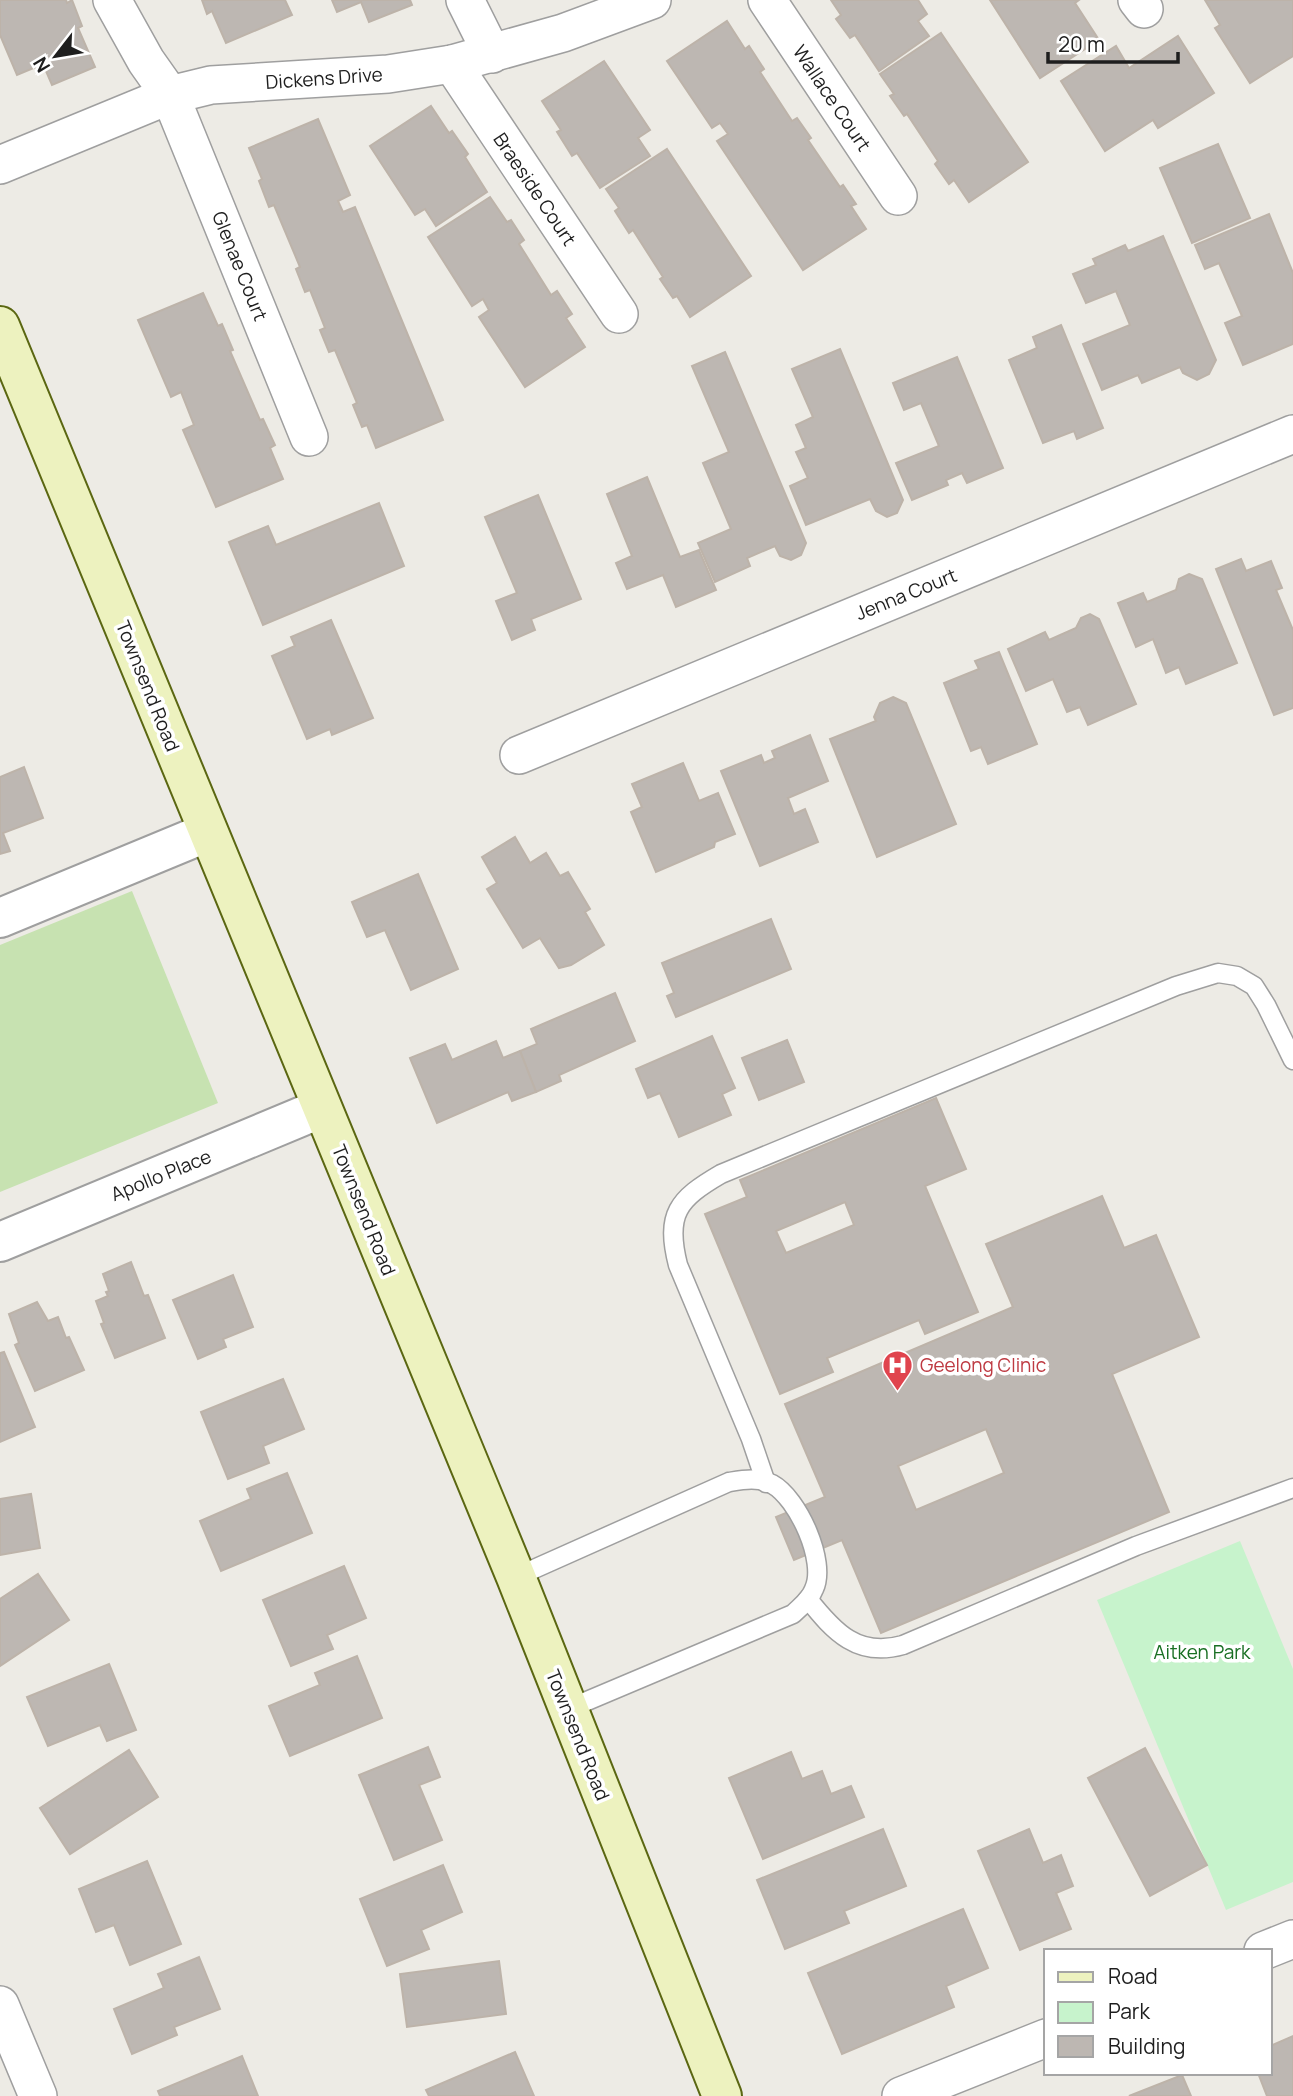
<svg xmlns="http://www.w3.org/2000/svg" width="1293" height="2096" font-family="Manrope,sans-serif">
<style>
.grass{fill:#c7e2b1}
.park{fill:#c7f3cc}
.building{fill:#bdb7b2;stroke:#bdb3a9;stroke-width:2;fill-rule:evenodd}
.lines{fill:none;stroke-linecap:round;stroke-linejoin:round}
.service-casing{stroke:#9f9f9f;stroke-width:21}
.minor-casing{stroke:#9f9f9f;stroke-width:40}
.tertiary-casing{stroke:#9f9f9f;stroke-width:42}
.secondary-casing{stroke:#5b6712;stroke-width:42}
.service{stroke:#fff;stroke-width:18}
.minor{stroke:#fff;stroke-width:37}
.tertiary{stroke:#fff;stroke-width:38}
.secondary{stroke:#edf2bf;stroke-width:38}
.labels{text-anchor:middle;dominant-baseline:central;stroke-width:7;stroke-linejoin:round;paint-order:stroke}
.street-label{font-size:19px;fill:#1e1e1e;stroke:#fff}
.health-label{font-size:19px;fill:#be3a42;stroke:#fff;text-anchor:start}
.park-label{font-size:19px;fill:#196f23;stroke:#fff}
</style>
<rect width="100%" height="100%" fill="#edebe5"/>
<polygon class="grass" points="132,891 218,1103 0,1192 0,945"/>
<polygon class="park" points="1240,1541 1293,1669 1293,1882 1226,1910 1097,1600"/>
<g class="building">
<polygon points="0,0 66,0 67,3 72,0 82,26 78,28 95,67 52,85 43,64 17,75 0,35"/>
<polygon points="202,0 285,0 292,15 226,43 212,11 207,14"/>
<polygon points="332,0 410,0 412,5 369,22 361,2 337,12"/>
<polygon points="831,0 918,0 927,14 918,21 929,36 879,71 855,35 850,38 836,19 841,15"/>
<polygon points="990,0 1079,0 1075,3 1099,40 1040,78"/>
<polygon points="1205,0 1293,0 1293,56 1250,83 1215,28 1220,25"/>
<polygon points="727,21 745,49 749,46 764,69 760,72 792,121 797,118 811,138 808,140 840,187 843,185 856,204 851,206 866,229 803,270 717,141 728,134 720,123 712,128 667,61"/>
<polygon points="941,33 1028,162 969,202 954,180 949,184 935,164 938,161 907,114 904,116 890,96 894,94 880,74"/>
<polygon points="1178,36 1214,93 1158,128 1153,120 1105,151 1061,81 1116,46 1129,68"/>
<polygon points="604,61 650,130 638,138 650,156 600,188 577,153 572,156 557,132 561,130 542,101"/>
<polygon points="431,106 449,133 452,131 468,154 465,157 487,192 436,226 425,209 415,215 370,146"/>
<polygon points="318,119 350,195 338,201 343,212 355,207 443,420 376,448 367,425 362,427 353,405 357,403 335,350 329,352 320,330 325,328 310,290 305,292 296,269 300,267 274,205 269,207 259,181 262,179 249,148"/>
<polygon points="1218,144 1250,218 1192,243 1160,168"/>
<polygon points="667,149 751,276 690,317 677,296 673,298 660,279 663,277 633,230 629,233 615,211 619,208 606,189"/>
<polygon points="490,197 507,222 511,220 524,240 519,244 551,295 557,291 572,314 566,318 585,347 525,387 479,317 489,310 483,299 472,306 428,237"/>
<polygon points="1269,214 1293,273 1293,344 1243,365 1225,323 1242,316 1219,263 1205,269 1195,245"/>
<polygon points="1163,236 1216,360 1209,374 1197,380 1183,373 1180,367 1142,383 1138,375 1102,390 1083,344 1130,325 1116,291 1086,303 1073,274 1096,265 1093,259 1125,245 1128,251"/>
<polygon points="203,293 218,326 222,324 233,350 230,351 260,420 263,419 275,445 270,448 283,479 216,507 183,430 194,425 181,392 171,397 138,320"/>
<polygon points="1061,325 1103,428 1077,439 1074,431 1043,443 1009,360 1037,348 1033,337"/>
<polygon points="840,349 903,500 897,513 887,517 876,511 870,499 806,525 790,486 808,478 796,452 806,448 796,425 813,417 792,369"/>
<polygon points="725,352 806,543 801,555 791,560 780,556 775,546 747,558 750,566 715,582 698,543 731,529 703,463 729,452 692,366"/>
<polygon points="957,357 1003,468 967,483 962,473 946,480 948,485 912,500 896,463 939,446 921,403 904,410 893,383"/>
<polygon points="647,477 680,557 699,550 716,590 676,607 663,575 627,589 616,563 632,556 607,494"/>
<polygon points="538,495 581,599 531,619 535,630 512,640 496,601 517,593 485,517"/>
<polygon points="379,503 404,566 263,625 229,542 268,526 276,545"/>
<polygon points="1241,559 1246,571 1271,561 1282,588 1276,590 1293,630 1293,708 1274,715 1216,569"/>
<polygon points="1189,574 1202,579 1237,663 1186,684 1179,667 1166,673 1153,639 1136,647 1118,603 1143,593 1147,602 1176,590 1179,579"/>
<polygon points="1090,614 1099,619 1136,704 1088,725 1080,707 1067,712 1053,679 1026,691 1008,649 1045,632 1049,640 1076,628 1081,618"/>
<polygon points="331,620 373,718 332,735 330,729 307,739 272,656 295,646 291,637"/>
<polygon points="999,652 1037,744 988,764 981,747 971,751 944,683 979,669 975,661"/>
<polygon points="893,697 906,703 956,824 877,857 830,739 876,721 874,717 880,703"/>
<polygon points="810,735 828,781 788,798 794,814 805,809 818,842 760,866 721,771 761,755 764,763 775,758 772,751"/>
<polygon points="683,763 699,801 718,793 735,834 715,842 714,847 656,872 631,812 642,807 632,784"/>
<polygon points="24,767 43,818 3,833 10,851 0,854 0,777"/>
<polygon points="515,837 530,863 546,853 560,876 568,872 590,909 585,912 604,945 571,965 559,968 540,938 523,948 487,889 497,883 482,857"/>
<polygon points="418,874 458,969 411,990 385,930 367,937 352,902"/>
<polygon points="771,919 791,969 676,1017 667,996 674,993 662,963"/>
<polygon points="615,993 635,1041 559,1075 561,1081 536,1092 520,1051 537,1044 531,1029"/>
<polygon points="712,1036 735,1088 722,1094 731,1115 679,1137 660,1093 648,1098 636,1069"/>
<polygon points="787,1040 804,1082 759,1100 742,1058"/>
<polygon points="496,1041 503,1058 520,1051 536,1092 512,1101 508,1092 437,1123 410,1058 445,1044 452,1060"/>
<path d="M936 1098 966 1169 925 1186 978 1312 925 1334 919 1320 827 1358 833 1372 780 1394 705 1214 747 1197 740 1180ZM845 1202 854 1225 786 1253 776 1231Z"/>
<path d="M1102 1196 1124 1248 1156 1235 1199 1337 1112 1374 1169 1512 881 1633 842 1540 794 1560 776 1517 825 1497 785 1404 1013 1307 986 1244ZM986 1429 1004 1473 916 1510 898 1466Z"/>
<polygon points="131,1262 144,1296 148,1295 165,1338 115,1358 101,1324 104,1323 96,1301 108,1296 106,1292 109,1291 103,1274"/>
<polygon points="233,1275 253,1327 223,1339 226,1347 198,1359 173,1300"/>
<polygon points="37,1302 48,1321 58,1317 66,1338 69,1337 84,1370 35,1391 15,1345 19,1343 9,1314"/>
<polygon points="4,1352 35,1427 0,1442 0,1353"/>
<polygon points="283,1379 304,1429 263,1446 269,1463 228,1479 201,1412"/>
<polygon points="287,1473 312,1533 221,1571 200,1521 251,1499 247,1489"/>
<polygon points="31,1494 40,1548 0,1555 0,1499"/>
<polygon points="344,1566 366,1618 327,1635 333,1649 291,1666 263,1600"/>
<polygon points="38,1574 69,1620 0,1666 0,1599"/>
<polygon points="357,1656 382,1718 290,1756 269,1706 320,1685 315,1673"/>
<polygon points="109,1664 136,1730 107,1741 100,1725 48,1746 27,1697"/>
<polygon points="428,1747 440,1777 419,1785 442,1840 394,1860 359,1775"/>
<polygon points="1145,1748 1207,1865 1150,1896 1088,1778"/>
<polygon points="129,1750 158,1797 70,1854 40,1808"/>
<polygon points="791,1752 802,1779 822,1771 831,1794 851,1786 864,1817 763,1859 729,1778"/>
<polygon points="883,1829 906,1886 844,1911 849,1923 785,1949 757,1880"/>
<polygon points="1029,1829 1043,1863 1061,1855 1073,1886 1056,1893 1071,1929 1020,1950 978,1851"/>
<polygon points="147,1861 181,1944 130,1965 114,1925 96,1932 79,1889"/>
<polygon points="443,1865 462,1912 421,1930 429,1949 387,1966 360,1899"/>
<polygon points="963,1909 988,1968 946,1986 954,2007 842,2054 808,1973"/>
<polygon points="199,1957 220,2009 174,2027 177,2035 132,2054 114,2009 164,1988 158,1974"/>
<polygon points="499,1961 506,2014 407,2027 400,1974"/>
<polygon points="1293,2036 1293,2096 1267,2096 1258,2073 1270,2073 1270,2046"/>
<polygon points="515,2052 534,2096 429,2096 426,2090"/>
<polygon points="242,2056 258,2096 160,2096 158,2091"/>
<polygon points="1182,2075 1191,2096 1129,2096"/>
</g>
<g class="lines">
<defs>
<g id="service">
<path d="M766 1483 751 1439 678 1265C665 1214 678 1199 721 1174L1176 986 1218 973 1237 976 1254 986 1266 1005 1293 1060"/>
<path d="M516 1577 729 1482C742 1480 759 1477 772 1484 798 1498 827 1562 814 1589 810 1600 801 1606 793 1614L568 1709"/>
<path d="M808 1599C834 1632 858 1658 903 1645L1136 1546 1293 1488"/>
</g>
<g id="minor">
<polyline points="112,0 146,61 170,95 309,437"/>
<polyline points="465,0 492,54"/>
<polyline points="767,0 898,196"/>
<polyline points="1137,0 1144,9"/>
<polyline points="452,64 619,314"/>
<polyline points="0,165 170,95 211,85 388,74 452,64 563,33 652,0"/>
<polyline points="519,755 1293,434"/>
<polyline points="1263,1951 1293,1939"/>
<polyline points="0,2005 38,2096"/>
<polyline points="901,2096 1046,2038"/>
</g>
<g id="tertiary">
<polyline points="0,918 208,832"/>
<polyline points="0,1242 322,1108"/>
</g>
<polyline id="secondary" points="0,326 516,1577 722,2096"/>
</defs>
<use href="#service" class="service-casing"/>
<use href="#minor" class="minor-casing"/>
<use href="#tertiary" class="tertiary-casing"/>
<use href="#secondary" class="secondary-casing"/>
<use href="#service" class="service"/>
<use href="#minor" class="minor"/>
<use href="#tertiary" class="tertiary"/>
<use href="#secondary" class="secondary"/>
</g>
<defs>
<symbol id="hospital-pin" viewBox="-11 -11 22 30"><path d="M0 17L-7.5 6A9.5 9.5 0 1 1 7.5 6Z" fill="#e0444e" stroke="#fff"/><path d="M-5-5h3v3.5h4V-5h3V5h-3V1.5h-4V5h-3Z" fill="#fff"/></symbol>
</defs>
<g fill-rule="evenodd">
<use href="#hospital-pin" x="880" y="1348" width="35" height="47"/>
</g>
<g class="labels">
<g class="street-label">
<text transform="translate(324 78) rotate(-4)">Dickens Drive</text>
<text transform="translate(832 98) rotate(56)">Wallace Court</text>
<text transform="translate(535 189) rotate(56)">Braeside Court</text>
<text transform="translate(240 266) rotate(68)">Glenae Court</text>
<text transform="translate(906 594) rotate(-22)">Jenna Court</text>
<text transform="translate(148 686) rotate(68)">Townsend Road</text>
<text transform="translate(161 1175) rotate(-22)">Apollo Place</text>
<text transform="translate(364 1210) rotate(68)">Townsend Road</text>
<text transform="translate(578 1735) rotate(68)">Townsend Road</text>
</g>
<g class="health-label">
<text x="920" y="1365">Geelong Clinic</text>
</g>
<g class="park-label">
<text x="1202" y="1652">Aitken Park</text>
</g>
</g>
<rect x="1044" y="1949" width="228" height="126" fill="#ffffff" stroke="#a5a5a5" stroke-width="2"/>
<rect x="1058" y="1972" width="35" height="10" fill="#edf2bf" stroke="#a5a5a5" stroke-width="2"/>
<text x="1108" y="1984" font-size="21" fill="#1e1e1e">Road</text>
<rect x="1058" y="2002" width="35" height="21" fill="#c7f3cc" stroke="#a5a5a5" stroke-width="2"/>
<text x="1108" y="2019" font-size="21" fill="#1e1e1e">Park</text>
<rect x="1058" y="2036" width="35" height="21" fill="#bdb7b2" stroke="#a5a5a5" stroke-width="2"/>
<text x="1108" y="2054" font-size="21" fill="#1e1e1e">Building</text>
<g transform="translate(56 56) rotate(239)" stroke="#ffffff" stroke-width="5" paint-order="stroke">
<path d="M0-5L12 26L0 18L-12 26Z" fill="#1e1e1e"/>
<text y="-10" font-size="19" font-weight="bold" text-anchor="middle" fill="#1e1e1e">N</text>
</g>
<path d="M1048 52v10h130v-10" fill="none" stroke="#1e1e1e" stroke-width="3.5"/>
<text x="1058" y="52" font-size="21" fill="#1e1e1e" stroke="#ffffff" stroke-width="5" paint-order="stroke">20 m</text>
</svg>
